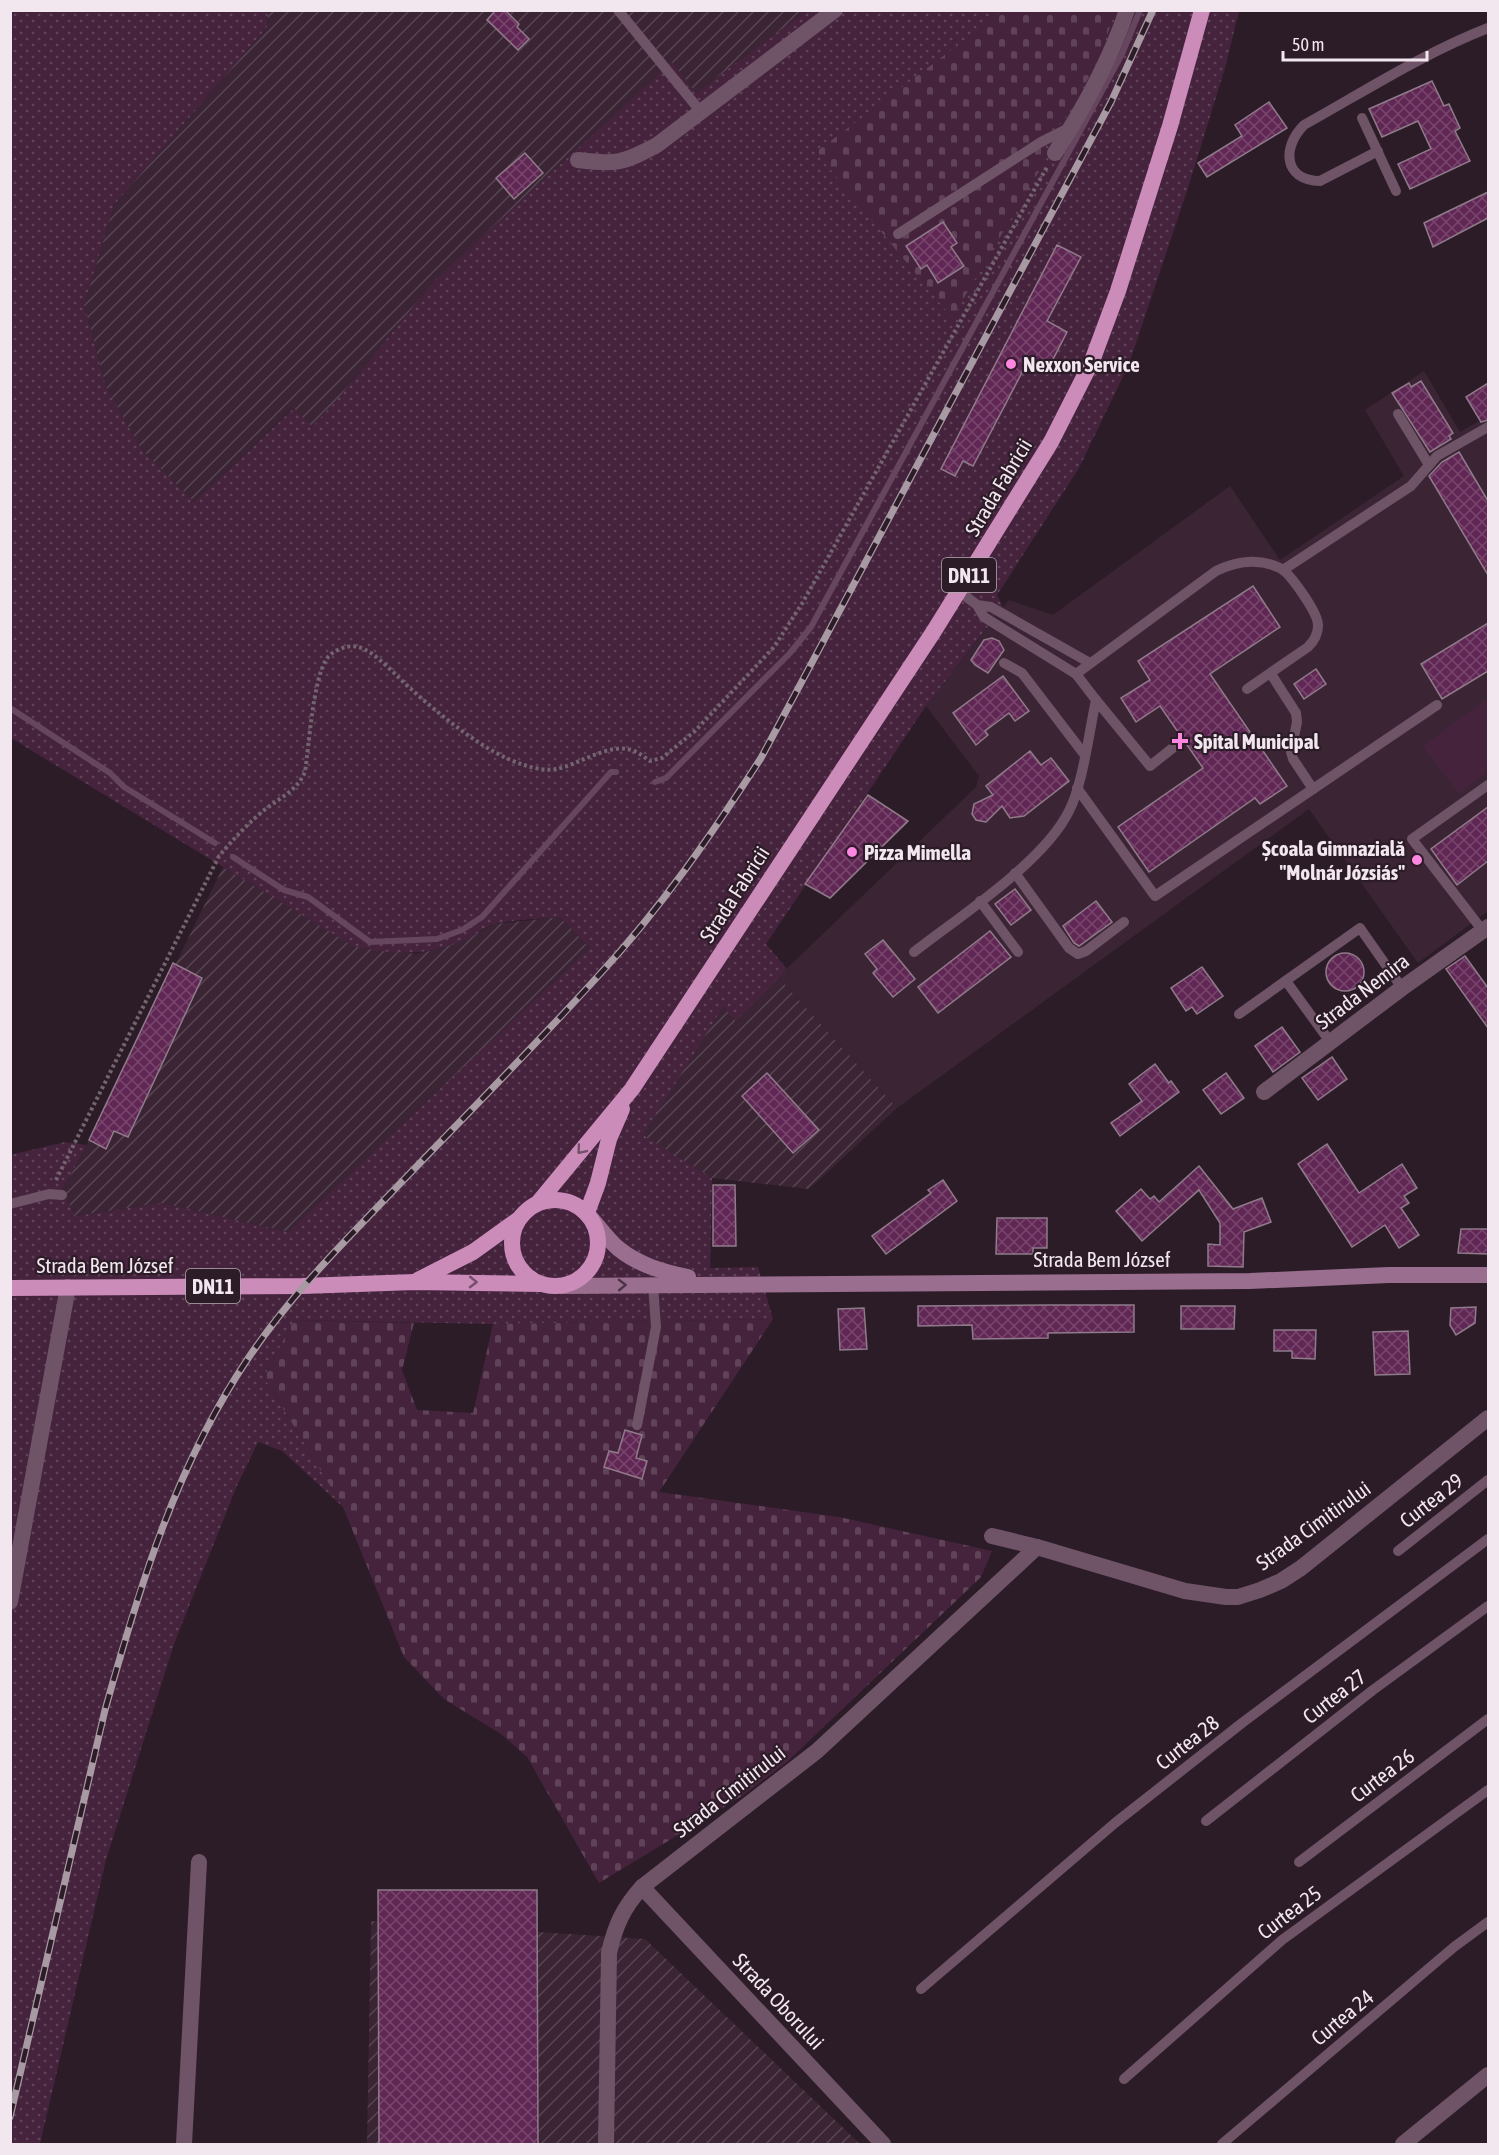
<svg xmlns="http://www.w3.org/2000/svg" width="1499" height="2155" font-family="'Asap Condensed',sans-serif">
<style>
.built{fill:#3b2535}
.industrial{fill:url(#industrial-furrows)}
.grass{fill:url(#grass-dots)}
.cemetery{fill:url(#cemetery-stones)}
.garden{fill:#45233d}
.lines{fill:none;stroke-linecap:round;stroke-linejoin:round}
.stream{stroke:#66455f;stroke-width:6}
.building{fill:url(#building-cross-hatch);stroke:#8f7b89;stroke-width:1.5}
.path{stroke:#73656f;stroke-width:4;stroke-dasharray:3 3;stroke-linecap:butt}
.service{stroke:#6f5367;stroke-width:10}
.minor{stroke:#6f5367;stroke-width:16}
.secondary{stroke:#9a6e8e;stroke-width:16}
.trunk{stroke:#cb8cba;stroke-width:16}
.rail-casing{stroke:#a79aa3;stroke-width:7}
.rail{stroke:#2c1c28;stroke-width:4.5;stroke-dasharray:14;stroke-linecap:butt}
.oneway{stroke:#744e6a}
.oneway2{stroke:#4d3547}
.poi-dot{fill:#fd86e1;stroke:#2c1c28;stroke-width:2}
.labels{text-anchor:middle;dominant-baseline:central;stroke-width:4.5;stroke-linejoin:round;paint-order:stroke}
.shield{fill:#2c1c28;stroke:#b7aab3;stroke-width:1.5}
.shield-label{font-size:20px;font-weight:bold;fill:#f3e7ef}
.poi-label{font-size:21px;font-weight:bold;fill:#f3e7ef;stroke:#2c1c28;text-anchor:start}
.street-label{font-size:21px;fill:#f3e7ef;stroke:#2c1c28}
</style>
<defs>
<pattern id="industrial-furrows" width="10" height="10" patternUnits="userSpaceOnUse" patternTransform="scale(1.5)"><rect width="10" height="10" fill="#3b2535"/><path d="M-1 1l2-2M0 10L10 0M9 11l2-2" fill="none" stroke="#584553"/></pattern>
<pattern id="grass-dots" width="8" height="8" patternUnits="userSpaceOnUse" patternTransform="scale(1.5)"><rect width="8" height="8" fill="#45233d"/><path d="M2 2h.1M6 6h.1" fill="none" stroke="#604359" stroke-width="1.8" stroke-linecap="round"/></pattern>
<pattern id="cemetery-stones" width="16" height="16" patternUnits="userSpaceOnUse" patternTransform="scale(1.5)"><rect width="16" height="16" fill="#45233d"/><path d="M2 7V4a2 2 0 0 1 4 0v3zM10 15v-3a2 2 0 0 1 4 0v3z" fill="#604359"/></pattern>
<pattern id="building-cross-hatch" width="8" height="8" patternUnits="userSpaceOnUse" patternTransform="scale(1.5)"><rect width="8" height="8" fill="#612754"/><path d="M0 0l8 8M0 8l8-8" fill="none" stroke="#78466d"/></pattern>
</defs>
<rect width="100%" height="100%" fill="#2c1c28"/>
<polygon class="built" points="1424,371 1460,432 1488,416 1488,911 1418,963 1309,809 897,1108 778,977 976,787 979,776 926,706 1009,600 1053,615 1230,486 1280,560 1404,476 1365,410"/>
<g class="industrial">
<polygon points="268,11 806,11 696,93 672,63 436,279 336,401 312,427 293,408 194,502 141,449 106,387 84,305 114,205 267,27"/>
<polygon points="223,867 354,946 415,954 438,949 469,938 494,924 560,917 590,948 288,1232 162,1203 75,1216 62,1190 87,1145"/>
<polygon points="778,977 897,1108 809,1189 712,1178 642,1135 723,1006 736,1021"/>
<polygon points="371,1921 645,1939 860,2144 367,2144"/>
</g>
<path class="grass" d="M11 11H268L267 27 114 205 84 305 106 387 141 449 194 502 294 408 312 427 336 401 436 279 672 62 696 93 806 11H1239L1225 68 1187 191 1129 364 1079 468 997 595 1003 607 926 706 766 944 787 969 736 1021 723 1007 643 1135 712 1178 710 1268 758 1267 773 1319 493 1324 294 1320 264 1377 343 1507 282 1451 258 1442 236 1488 174 1644 106 1860 40 2144H10V1155L65 1142 87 1145 62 1190 75 1216 162 1203 288 1232 590 948 560 917C540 919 516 919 495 924 485 926 477 935 467 939 424 957 398 955 353 946L11 738Z"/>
<g class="cemetery">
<polygon points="1003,11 1116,11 1095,67 1062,123 1034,140 1048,156 952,318 816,152"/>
<polygon points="773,1319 659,1492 839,1517 992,1551 981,1577 788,1761 742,1796 599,1883 527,1757 501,1734 444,1699 404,1657 343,1507 264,1377 294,1320 414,1323 402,1370 417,1410 473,1413 493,1324"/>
</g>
<polygon class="garden" points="1488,698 1488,771 1459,794 1423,746"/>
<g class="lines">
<g class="stream">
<polyline points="10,708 110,773 124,787 215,843"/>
<polyline points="655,782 666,778 790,653 811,627 1122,54 1140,10"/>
<polyline points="233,857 284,890 308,897 370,942 437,939 462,930 482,917 611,772 616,772"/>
</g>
</g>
<g class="building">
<polygon points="496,10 505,10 519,24 517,27 529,39 518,50 487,20"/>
<polygon points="1432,81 1444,106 1449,104 1460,128 1455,131 1470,161 1410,189 1398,164 1431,149 1418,121 1382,137 1369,109"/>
<polygon points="1269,102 1287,128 1207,177 1198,163 1242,136 1235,125"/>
<polygon points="525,153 543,173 514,199 496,178"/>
<polygon points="1488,192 1488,218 1433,247 1424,223"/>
<polygon points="943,222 957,243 951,247 964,266 938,283 927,265 921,269 906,246"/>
<polygon points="1057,245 1081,257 1047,321 1067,332 1048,369 1029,359 973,466 963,461 955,476 941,469"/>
<polygon points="1421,381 1453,433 1449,436 1451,439 1430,452 1392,393 1409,383 1411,387"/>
<polygon points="1488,383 1488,420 1481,422 1466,397"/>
<polygon points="1459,452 1488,501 1488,575 1429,476 1442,462"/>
<polygon points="1253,586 1280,627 1210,674 1287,786 1260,804 1255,798 1149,872 1118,827 1203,768 1160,706 1136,722 1121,698 1150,680 1138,661"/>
<polygon points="1488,623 1488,671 1442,699 1421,664"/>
<polygon points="992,638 999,641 1004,650 988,673 975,665 971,660 984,640"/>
<polygon points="1316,669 1326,684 1304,699 1294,684"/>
<polygon points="1003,676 1029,711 1015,721 1009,713 985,731 988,735 976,745 953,713"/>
<polygon points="1030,751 1041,765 1051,758 1069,781 1024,816 1010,818 1002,806 986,822 976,820 972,814 974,804 993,795 986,786"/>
<polygon points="868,795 908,821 830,898 805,884"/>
<polygon points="1488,807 1488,861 1457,885 1431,849"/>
<polygon points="1015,889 1031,910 1011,925 995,904"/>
<polygon points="1096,901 1112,922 1079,946 1074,943 1063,926"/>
<polygon points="990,931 1011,957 938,1013 918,987"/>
<polygon points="883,940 915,979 893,997 873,973 877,969 865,954"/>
<circle cx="1345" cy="972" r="19"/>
<polygon points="1465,956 1488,988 1488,1028 1446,969"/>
<polygon points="173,963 202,978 128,1137 114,1131 106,1149 89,1140"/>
<polygon points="1202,967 1223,996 1197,1014 1192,1007 1186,1011 1171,988"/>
<polygon points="1282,1027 1300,1052 1273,1072 1255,1046"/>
<polygon points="1332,1057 1347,1079 1318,1100 1302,1078"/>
<polygon points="1155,1064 1169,1083 1171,1081 1179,1092 1120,1136 1111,1123 1142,1101 1129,1084"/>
<polygon points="767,1073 819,1130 793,1153 742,1096"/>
<polygon points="1226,1073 1244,1098 1221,1114 1203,1090"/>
<polygon points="1327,1144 1359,1193 1402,1164 1417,1188 1404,1196 1409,1203 1401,1208 1419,1235 1399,1248 1385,1225 1352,1247 1298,1164"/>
<polygon points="1199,1166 1233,1209 1262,1198 1271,1222 1244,1232 1243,1267 1208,1266 1208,1244 1220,1245 1220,1223 1199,1190 1142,1241 1116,1211 1141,1189 1150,1199 1154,1196 1159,1202"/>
<polygon points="943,1180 957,1201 886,1254 872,1236 931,1193 928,1190"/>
<polygon points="713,1185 735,1185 736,1246 713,1246"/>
<polygon points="997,1218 1047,1218 1047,1248 1033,1248 1033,1254 996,1254"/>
<polygon points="1461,1229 1488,1229 1488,1254 1458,1253"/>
<polygon points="1047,1305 1134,1305 1134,1332 1048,1333 1048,1338 973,1339 972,1325 918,1326 918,1306"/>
<polygon points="1181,1306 1235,1306 1234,1329 1181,1329"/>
<polygon points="1476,1307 1475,1323 1456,1335 1450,1325 1451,1308"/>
<polygon points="864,1308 867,1349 840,1350 838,1309"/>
<polygon points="1274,1330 1316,1330 1315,1359 1292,1358 1292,1351 1274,1351"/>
<polygon points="1408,1331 1410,1374 1375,1375 1373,1332"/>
<polygon points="625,1430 642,1435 636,1458 647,1461 642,1479 604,1467 609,1451 618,1453"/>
<polygon points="378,1890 537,1890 538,2145 379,2145"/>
</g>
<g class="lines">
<path class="path" d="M56 1180 219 856C233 840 246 825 263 811 279 798 296 792 305 772 309 745 313 681 326 660 331 651 347 644 358 647 374 650 398 678 411 689 440 715 487 754 524 765 534 768 545 771 556 769 580 765 609 741 634 751 640 753 645 758 650 761L662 758 695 731 774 647 803 602 1047 167"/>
<g class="service">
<polyline points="618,10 701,112"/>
<polyline points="1362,118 1396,191"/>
<path d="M1378 151 1320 181C1283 180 1282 147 1304 125 1365 91 1424 53 1488 28"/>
<polyline points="898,234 1041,142 1069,128"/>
<polyline points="1398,414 1429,465"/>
<polyline points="1283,570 1411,486 1437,456 1488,427"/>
<polyline points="977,605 991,607 1090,663"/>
<polyline points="1004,663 1022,673 1084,754"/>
<path d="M1076 674 1216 571C1236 561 1259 558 1280 568 1290 573 1319 614 1318 626 1318 635 1314 641 1308 647L1247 689"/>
<polyline points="1096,700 1150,766 1174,747"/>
<polyline points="1077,788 1155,896 1313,789 1293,759 1291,752 1297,722 1296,713 1271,674"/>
<polyline points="1313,789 1437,705"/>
<polyline points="1015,873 1069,948 1078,954 1086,951 1124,922"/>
<polyline points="980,901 1018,952"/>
<polyline points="1483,931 1412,839 1488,785"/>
<path d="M914 952C960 916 1044 862 1069 811 1083 784 1089 732 1096 700L1076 674 984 617 977 605 959 591"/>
<polyline points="1286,981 1331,1043"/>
<polyline points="1239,1014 1360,928 1402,988"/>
<polyline points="10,1204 49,1194 62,1195"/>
<polyline points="637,1425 656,1327 653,1284"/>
<polyline points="1398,1551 1488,1480"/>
<polyline points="1206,1821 1373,1690 1488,1606"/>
<polyline points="1299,1862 1488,1719"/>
<polyline points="921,1989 1115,1823 1242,1723 1488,1539"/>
<polyline points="1124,2079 1282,1940 1488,1790"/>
<polyline points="1222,2144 1454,1947 1488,1922"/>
</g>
<g class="minor">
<path d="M1055 153C1084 108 1110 61 1127 10"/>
<path d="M578 160C617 165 623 163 657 145L835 10"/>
<polyline points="1264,1092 1402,988 1488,927"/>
<polyline points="992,1536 1037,1547"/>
<polyline points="10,1602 68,1287"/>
<polyline points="642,1887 883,2144"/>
<polyline points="184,2144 199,1862"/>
<path d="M606 2144 609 1953C615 1926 623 1908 642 1887L817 1751 1037 1547 1185 1591 1226 1597H1238L1260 1590 1281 1581 1301 1568 1488 1418"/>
<polyline points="1403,2144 1488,2075"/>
</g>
<g class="secondary">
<path d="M591 1218C600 1228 608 1240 619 1249 639 1265 663 1272 688 1277"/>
<polyline points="563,1286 1250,1281 1389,1275 1488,1275"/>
</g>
<g class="trunk">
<circle cx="555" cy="1243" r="43"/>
<polyline points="537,1204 632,1089 934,631 1051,442 1092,361 1118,291 1170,126 1202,10"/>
<polyline points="587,1213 598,1183 609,1139 622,1109"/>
<polyline points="418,1280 473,1252 519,1219"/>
<polyline points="10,1288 302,1286 415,1282 541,1284"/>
</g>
<defs>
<path id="rail" d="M10 2117 105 1710C140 1585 176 1465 249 1357 291 1295 340 1246 392 1192 461 1120 532 1049 599 975 661 908 712 834 761 758L1111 102 1153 10"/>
</defs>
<use href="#rail" class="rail-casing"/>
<use href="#rail" class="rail"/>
</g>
<defs><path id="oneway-chevron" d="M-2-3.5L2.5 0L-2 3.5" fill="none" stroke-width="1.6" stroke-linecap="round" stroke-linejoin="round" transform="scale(1.5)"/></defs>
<g class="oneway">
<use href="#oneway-chevron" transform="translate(581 1150) rotate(130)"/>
<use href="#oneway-chevron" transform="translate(473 1282) rotate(1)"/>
</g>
<use class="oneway2" href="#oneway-chevron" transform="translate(622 1285) rotate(-1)"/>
<g class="poi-dot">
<circle cx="1011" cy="364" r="6"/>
<path d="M1177 732h6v6h6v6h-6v6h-6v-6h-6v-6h6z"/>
<circle cx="852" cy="852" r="6"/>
<circle cx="1417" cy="860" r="6"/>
</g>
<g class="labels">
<g class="shield">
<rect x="942" y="558" width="54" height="34" rx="4.5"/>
<rect x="186" y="1269" width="54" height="34" rx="4.5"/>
</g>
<g class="shield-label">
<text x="969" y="575">DN11</text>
<text x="213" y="1286">DN11</text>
</g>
<g class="poi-label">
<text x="1023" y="364">Nexxon Service</text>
<text x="1194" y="741">Spital Municipal</text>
<text x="1405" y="848" text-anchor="end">Școala Gimnazială<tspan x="1405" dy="24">"Molnár Józsiás"</tspan></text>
<text x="864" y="852">Pizza Mimella</text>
</g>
<g class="street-label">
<text transform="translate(998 487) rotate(-59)">Strada Fabricii</text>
<text transform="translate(734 894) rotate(-57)">Strada Fabricii</text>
<text transform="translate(1362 991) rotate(-37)">Strada Nemira</text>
<text x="1102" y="1259">Strada Bem József</text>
<text x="105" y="1265">Strada Bem József</text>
<text transform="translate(1431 1500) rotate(-38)">Curtea 29</text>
<text transform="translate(1313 1525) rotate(-36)">Strada Cimitirului</text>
<text transform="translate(1334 1696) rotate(-38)">Curtea 27</text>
<text transform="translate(1187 1742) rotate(-38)">Curtea 28</text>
<text transform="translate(1382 1775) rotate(-37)">Curtea 26</text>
<text transform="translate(729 1791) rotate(-38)">Strada Cimitirului</text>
<text transform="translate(1289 1912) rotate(-37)">Curtea 25</text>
<text transform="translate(779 2001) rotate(47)">Strada Oborului</text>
<text transform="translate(1342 2017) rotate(-40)">Curtea 24</text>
</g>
</g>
<rect width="1499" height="2155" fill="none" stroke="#f3e7ef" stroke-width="24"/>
<path d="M1283 51v9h144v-9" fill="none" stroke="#f3e7ef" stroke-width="3"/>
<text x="1292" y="51" font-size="18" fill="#f3e7ef" stroke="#2c1c28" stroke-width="4.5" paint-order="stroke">50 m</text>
</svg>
